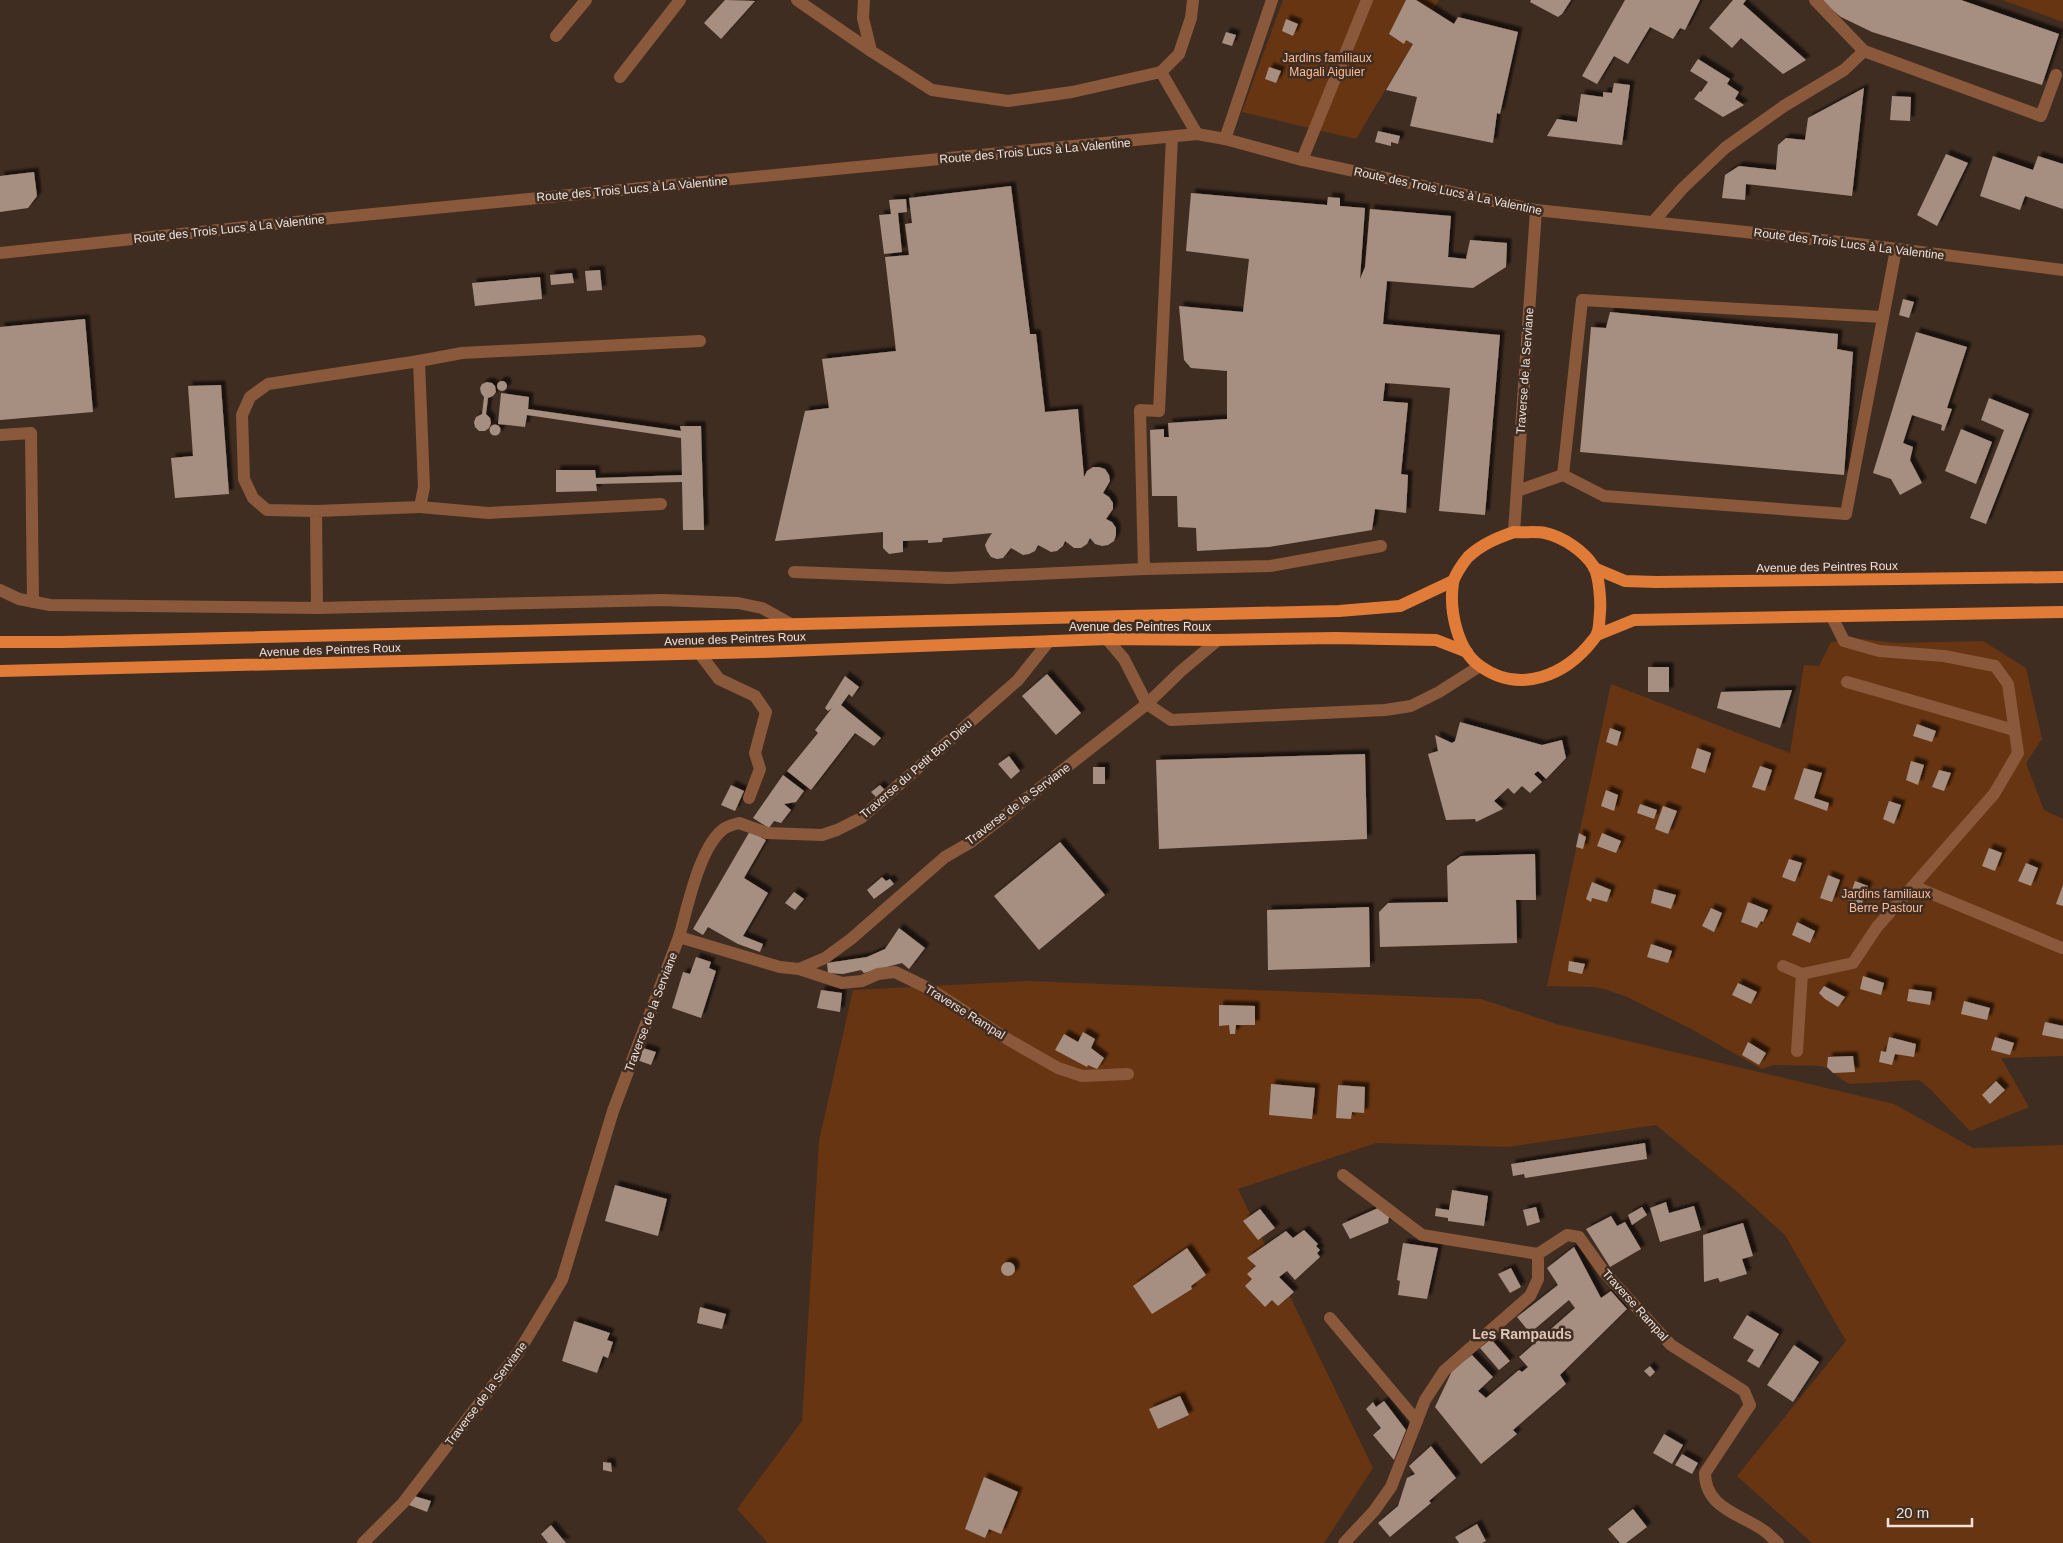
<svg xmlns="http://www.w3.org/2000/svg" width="2063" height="1543" font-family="Arial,sans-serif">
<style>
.green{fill:#673511}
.building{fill:#a68f81;filter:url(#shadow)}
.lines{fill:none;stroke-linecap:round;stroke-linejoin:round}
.lane{stroke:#8a593b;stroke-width:12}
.street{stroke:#8a593b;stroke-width:12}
.primary{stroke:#e07c37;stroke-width:12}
.labels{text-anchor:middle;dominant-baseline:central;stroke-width:5;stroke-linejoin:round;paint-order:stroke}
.park-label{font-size:12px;fill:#fbbd99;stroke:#402d22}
.street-label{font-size:12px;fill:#efe2db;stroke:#402d22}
.neighbourhood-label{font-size:14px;font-weight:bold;fill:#dfc6b8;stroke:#402d22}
</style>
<defs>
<filter id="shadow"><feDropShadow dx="4.5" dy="-4.5" stdDeviation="1" flood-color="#0009"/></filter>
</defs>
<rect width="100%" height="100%" fill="#402d22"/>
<g class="green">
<polygon points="1283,0 1439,0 1356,139 1242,112"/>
<polygon points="2002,0 2063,0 2063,22"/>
<path d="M1862 639 1896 643 1983 641 2026 668 2042 739 2026 763 2044 810 2063 819V1056L2001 1058 2029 1107 1970 1131 1931 1090 1919 1080 1850 1084C1839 1080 1832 1068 1821 1066L1773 1065 1762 1069 1693 1030 1625 996 1604 989 1593 987 1547 986 1611 684 1790 753 1804 665 1819 666 1831 642Z"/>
<polygon points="1028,981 1481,999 1556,1024 1894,1104 1973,1148 2063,1145 2063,1543 1812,1543 1737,1476 1846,1341 1785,1235 1734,1189 1656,1125 1508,1147 1376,1143 1238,1189 1373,1468 1324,1543 768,1543 737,1509 802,1421 819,1141 853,990"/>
</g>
<g class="building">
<polygon points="725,0 755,1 721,39 704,23"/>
<polygon points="1406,0 1416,0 1454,24 1458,17 1518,32 1500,114 1497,113 1493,143 1410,126 1417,97 1386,90 1413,44 1406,40 1404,44 1389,34"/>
<polygon points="1531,0 1571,0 1562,14 1558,17 1530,2"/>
<polygon points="1625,0 1700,0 1685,30 1680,28 1673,39 1650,27 1628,64 1614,56 1597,84 1582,76"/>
<polygon points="1733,0 1746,0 1743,4 1806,60 1783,74 1741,38 1732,48 1709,28"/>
<polygon points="1820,0 1961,0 2059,34 2042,85 1872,32 1841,17"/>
<polygon points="1286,19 1298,24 1293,36 1282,31"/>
<polygon points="1226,32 1236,35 1232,46 1222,43"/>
<polygon points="1698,59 1730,79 1727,84 1739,92 1735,99 1744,105 1723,117 1694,99 1700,91 1701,92 1708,82 1690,71"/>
<polygon points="1269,67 1281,71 1276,83 1265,79"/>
<polygon points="1614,83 1630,85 1622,145 1547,136 1557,119 1577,122 1581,94 1603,97 1603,92 1612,93"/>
<polygon points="1864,88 1852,196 1746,184 1745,200 1722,198 1725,175 1739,166 1776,170 1778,145 1786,138 1805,140 1808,118"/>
<polygon points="1892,96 1911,97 1910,121 1890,120"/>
<polygon points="1378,131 1400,136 1398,144 1391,142 1391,146 1375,142"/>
<polygon points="1946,154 1968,163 1937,226 1917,215"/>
<polygon points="1993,156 2033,170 2038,156 2063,164 2063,209 2025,196 2020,210 1980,196"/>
<polygon points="34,172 37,196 28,208 0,212 0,176"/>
<polygon points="1011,186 1030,334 1036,334 1045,412 1078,409 1084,477 1087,471 1093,467 1099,467 1105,469 1109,475 1110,481 1103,493 1109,497 1113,503 1113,509 1106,519 1112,522 1116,528 1116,535 1114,541 1108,545 1102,546 1095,544 1090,538 1087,544 1081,548 1074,548 1065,541 1063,546 1057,551 1051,552 1038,545 1035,551 1029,554 1023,555 1011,548 1003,558 997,559 991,557 987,551 985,545 988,539 992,533 943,538 942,542 928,543 928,540 903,541 903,552 889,554 883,548 883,532 775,541 805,411 829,408 822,359 896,351 885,257 909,255 905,224 912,223 909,198"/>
<polygon points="1191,193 1327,205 1328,197 1340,198 1340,206 1365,208 1360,279 1365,267 1370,209 1451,216 1448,257 1466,259 1470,240 1507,243 1506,267 1473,288 1387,281 1383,324 1500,335 1485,515 1439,511 1450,388 1385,383 1383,401 1408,403 1401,474 1408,475 1406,513 1375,509 1372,530 1269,547 1197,551 1196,528 1178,527 1177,496 1152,496 1150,430 1164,429 1164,437 1169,437 1168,423 1227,419 1227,371 1191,368 1184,360 1179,306 1243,312 1249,259 1186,251"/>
<polygon points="906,199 907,212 898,213 902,252 884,254 879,215 891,214 889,200"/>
<polygon points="600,270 602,290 587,291 585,271"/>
<polygon points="572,273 574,283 551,285 550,275"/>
<polygon points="540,277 542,299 475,306 472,283"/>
<polygon points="1903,299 1914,302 1909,318 1899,315"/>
<polygon points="1610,312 1838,334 1837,349 1853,352 1844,475 1580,452 1591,327 1606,328"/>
<polygon points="85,319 93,412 0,420 0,327"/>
<polygon points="1916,332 1967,347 1947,408 1952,409 1944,431 1941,430 1942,425 1912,415 1903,443 1913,447 1910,460 1922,483 1900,495 1891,479 1873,473"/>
<circle cx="502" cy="386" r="5"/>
<polygon points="487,382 492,383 495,386 496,392 493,396 488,398 486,414 490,418 491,423 489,428 485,431 479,431 475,427 474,422 476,417 482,414 484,397 481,393 480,388 482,384"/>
<polygon points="221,385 229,494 175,498 171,458 193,456 188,386"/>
<polygon points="501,393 529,397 528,409 681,431 680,426 701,426 704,530 683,530 682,482 596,484 597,491 556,492 556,470 595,470 596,478 682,475 681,438 527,415 525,427 498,424"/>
<polygon points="1989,398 2029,414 1986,524 1970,518 2004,430 1981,420"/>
<circle cx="495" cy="430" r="5.5"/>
<polygon points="1961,429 1992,442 1976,484 1945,471"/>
<rect x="1648" y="667" width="21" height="25"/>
<polygon points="1047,674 1081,713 1056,735 1022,696"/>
<polygon points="845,676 859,687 852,697 849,694 841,705 881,738 874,746 855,733 811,790 787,771 818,733 815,730 832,708 828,711 825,708"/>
<polygon points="1792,690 1780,728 1717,708 1721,692"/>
<polygon points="1460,722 1542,745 1562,740 1566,758 1546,779 1538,771 1534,774 1542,782 1530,793 1522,786 1514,794 1508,788 1494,801 1503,809 1476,822 1475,819 1446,820 1428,754 1438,751 1435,735 1452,743 1455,741"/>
<polygon points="1917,724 1936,731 1932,742 1913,736"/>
<polygon points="1610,728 1621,732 1617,746 1606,742"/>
<polygon points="1697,748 1711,753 1705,773 1691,768"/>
<polygon points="1365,754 1367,839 1159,849 1156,760"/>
<polygon points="1009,756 1020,771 1011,779 998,764"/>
<polygon points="1911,761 1924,765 1918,785 1906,780"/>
<polygon points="1760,766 1772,770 1765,791 1752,787"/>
<rect x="1093" y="767" width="12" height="17"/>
<polygon points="1804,768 1822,773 1814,798 1829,803 1827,811 1794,799"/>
<polygon points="1939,770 1951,773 1944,791 1932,787"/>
<polygon points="783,775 804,791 796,802 784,804 791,810 781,823 774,821 769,828 753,818"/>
<polygon points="731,785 744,791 735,811 721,805"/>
<polygon points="880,785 885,790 877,798 871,792"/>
<polygon points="1606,790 1618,795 1614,811 1601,806"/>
<polygon points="1889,801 1901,805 1894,824 1883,819"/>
<polygon points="1640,804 1657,810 1654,819 1637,813"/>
<polygon points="1663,806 1677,811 1668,834 1655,829"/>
<polygon points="750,831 766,840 744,878 768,893 743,936 763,944 760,952 738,944 708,927 703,935 693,929"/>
<polygon points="1579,833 1586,837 1583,849 1576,847"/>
<polygon points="1602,833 1621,841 1616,853 1597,846"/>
<polygon points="1060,842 1105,895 1039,950 994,896"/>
<polygon points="1989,848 2002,853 1995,871 1982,866"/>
<polygon points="1535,854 1536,900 1516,900 1517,943 1380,947 1379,912 1388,903 1448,902 1447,866 1461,856"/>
<polygon points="1789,859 1802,863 1795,882 1782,877"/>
<polygon points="2026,863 2038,868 2031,886 2018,881"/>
<polygon points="1828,875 1840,880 1832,902 1820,898"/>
<polygon points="882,877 886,881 890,879 894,884 874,899 867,890"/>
<polygon points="1855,881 1868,886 1861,906 1848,901"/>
<polygon points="1592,882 1611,890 1607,902 1592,898 1591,902 1586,899"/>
<polygon points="2063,885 2063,906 2056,904"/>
<polygon points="1654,889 1676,895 1671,909 1651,903"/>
<polygon points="794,892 804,899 795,910 785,903"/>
<polygon points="1748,902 1768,910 1763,922 1761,921 1757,928 1741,922"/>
<polygon points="1369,907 1370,967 1268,970 1267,910"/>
<polygon points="1711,908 1722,913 1714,932 1702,926"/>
<polygon points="1797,922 1815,931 1810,943 1792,935"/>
<polygon points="899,928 925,948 909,969 902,963 864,973 861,970 843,974 828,973 827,963 867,957 885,949"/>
<polygon points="1651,944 1672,951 1668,963 1647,957"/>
<polygon points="696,957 711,962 709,968 716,971 701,1018 672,1008 683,972 690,974"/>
<polygon points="1569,961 1585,964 1582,974 1568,971"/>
<polygon points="1863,976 1884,983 1881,995 1860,989"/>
<polygon points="1738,983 1757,992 1751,1004 1732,995"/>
<polygon points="1824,986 1845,997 1838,1007 1825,999 1819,993"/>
<polygon points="1909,989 1932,992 1930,1005 1907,1001"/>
<polygon points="821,990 842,993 840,1012 817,1008"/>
<polygon points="1964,1001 1990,1008 1987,1020 1961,1014"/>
<polygon points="1219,1005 1255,1006 1255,1025 1236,1025 1235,1034 1230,1034 1229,1025 1219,1026"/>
<polygon points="2045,1022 2063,1026 2063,1039 2042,1035"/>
<polygon points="1083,1032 1095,1039 1091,1048 1104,1058 1097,1069 1088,1065 1087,1067 1055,1050 1064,1034 1078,1042"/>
<polygon points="1889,1037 1916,1044 1914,1057 1895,1054 1892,1065 1879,1062 1881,1051 1886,1052"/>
<polygon points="1995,1037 2014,1043 2010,1055 1991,1050"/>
<polygon points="1748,1042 1766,1053 1759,1065 1742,1055"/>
<polygon points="643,1048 656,1052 651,1065 637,1060"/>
<polygon points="1853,1056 1855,1072 1833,1073 1827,1067 1828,1057"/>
<polygon points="1996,1081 2005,1090 1990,1104 1982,1095"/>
<polygon points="1271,1084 1315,1088 1312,1119 1269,1115"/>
<polygon points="1338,1085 1365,1087 1364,1113 1352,1112 1351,1119 1336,1118"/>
<polygon points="1645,1143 1647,1159 1525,1178 1524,1174 1513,1176 1511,1164"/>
<polygon points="615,1185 667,1199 658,1236 605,1221"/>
<polygon points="1452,1190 1488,1196 1484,1226 1448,1221 1448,1218 1435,1216 1436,1208 1449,1210"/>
<polygon points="1666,1202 1669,1213 1694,1206 1701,1230 1660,1242 1650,1208"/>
<polygon points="1536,1207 1540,1222 1527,1226 1523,1210"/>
<polygon points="1642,1207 1647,1215 1632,1225 1628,1215"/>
<polygon points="1378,1208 1389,1217 1388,1223 1350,1239 1342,1224"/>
<polygon points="1260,1209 1275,1228 1258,1240 1243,1221"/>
<polygon points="1611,1216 1617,1226 1625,1222 1641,1249 1610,1267 1586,1229"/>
<polygon points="1743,1223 1753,1256 1742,1259 1747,1274 1720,1282 1718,1278 1704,1282 1703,1235"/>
<polygon points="1304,1230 1318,1244 1316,1246 1320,1250 1317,1253 1320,1257 1295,1280 1287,1271 1279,1277 1294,1292 1278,1306 1272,1300 1265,1307 1245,1286 1252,1279 1247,1274 1256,1266 1247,1258 1286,1231 1293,1238"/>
<polygon points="1403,1243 1438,1248 1427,1299 1398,1295 1400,1281 1397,1280"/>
<polygon points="1574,1247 1601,1298 1611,1291 1627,1309 1560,1375 1566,1384 1513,1430 1517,1434 1481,1464 1435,1407 1453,1369 1472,1355 1493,1377 1478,1391 1486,1398 1519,1370 1522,1372 1528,1367 1519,1357 1575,1308 1569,1300 1530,1333 1517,1317 1558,1285 1547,1268"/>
<polygon points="1187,1248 1206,1275 1191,1286 1192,1289 1152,1314 1133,1286"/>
<circle cx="1008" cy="1269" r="7"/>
<polygon points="1511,1268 1521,1287 1510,1293 1498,1274"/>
<polygon points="700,1307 726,1314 722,1329 697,1323"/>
<polygon points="1747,1315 1779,1334 1759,1368 1747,1361 1754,1350 1733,1338"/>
<polygon points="574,1321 610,1333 607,1340 613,1342 608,1358 603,1356 597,1373 562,1361"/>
<polygon points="1491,1339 1510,1361 1499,1370 1480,1348"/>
<polygon points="1794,1345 1819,1362 1793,1402 1767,1385"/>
<polygon points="1650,1366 1655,1372 1650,1377 1644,1371"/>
<polygon points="1180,1396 1189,1415 1158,1429 1149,1409"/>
<polygon points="1384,1401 1406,1430 1394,1460 1373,1435 1381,1428 1366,1409 1373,1402 1376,1407"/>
<polygon points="1664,1434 1683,1445 1672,1464 1653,1453"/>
<polygon points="1431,1446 1456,1478 1429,1501 1431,1503 1390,1537 1378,1523 1398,1506 1407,1478 1415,1474 1409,1466"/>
<polygon points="1682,1454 1698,1463 1692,1474 1675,1465"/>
<polygon points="603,1462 611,1463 612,1472 603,1470"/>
<polygon points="984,1477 1018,1492 1001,1534 989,1529 985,1538 965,1529"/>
<polygon points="414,1496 431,1501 427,1512 409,1505"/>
<polygon points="1633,1509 1647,1527 1626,1543 1620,1543 1608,1529"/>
<polygon points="1477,1524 1486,1541 1482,1543 1459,1543 1455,1537"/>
<polygon points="551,1525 566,1543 548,1543 541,1534"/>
</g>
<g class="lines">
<g class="lane">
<polyline points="797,0 871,51"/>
<polyline points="864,0 863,18 871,51 932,90 1008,101 1072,92 1161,72"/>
<polyline points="1193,0 1191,18 1179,54 1161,72 1197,134"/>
<polyline points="1815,0 1864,51 2041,116 2056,75"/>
<polyline points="556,36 586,0"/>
<polyline points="620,77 680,0"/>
<polyline points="1172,137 1159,411 1140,410 1144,569 1270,566 1381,546"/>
<polyline points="1302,160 1367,0"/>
<polyline points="1653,222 1682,189 1725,148 1784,106 1844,70 1864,51"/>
<polyline points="419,361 462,353 700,341"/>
<polyline points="0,435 31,433 33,602"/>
<polyline points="1563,475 1582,300 1882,317"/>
<polyline points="1517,491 1563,475 1604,496 1846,514 1896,249"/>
<polyline points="420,507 488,513 661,504"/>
<polyline points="316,511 420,507 424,487 419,361 268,384 250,397 242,415 244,479 253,498 267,510 316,511 317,608"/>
<polyline points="794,572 949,578 1144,569"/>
<polyline points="700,654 719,679 755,696 766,712 755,753 760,769 749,798"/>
<polyline points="1847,682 2014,730"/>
<polyline points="1147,704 1171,720 1385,710 1411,706 1439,692 1480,666"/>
<polyline points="1913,886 2062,948"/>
<polyline points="1783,966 1802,974 1853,963 1877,927 1994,794 2018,753 2008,684 1995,666 1944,656 1879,651 1844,641 1832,617"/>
<polyline points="1797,1051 1802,974"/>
<polyline points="1330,1318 1417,1421"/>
</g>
<g class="street">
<polyline points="1225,139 1272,0"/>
<polyline points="0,253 332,218 1197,134 1225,139 1302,160 1536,210 1850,243 2063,270"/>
<polyline points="1514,532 1536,210"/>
<polyline points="0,590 19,599 50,605 317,608 663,600 738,603 762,608 789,623"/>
<polyline points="1107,639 1124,659 1147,704"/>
<path d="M679 937C687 909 700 844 725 828 729 826 735 824 739 823L767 833 822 835 837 830 861 818 1018 680 1049 641"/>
<polyline points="799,969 842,983 862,981 878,974 895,972 930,989 1009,1040 1058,1068 1082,1076 1128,1074"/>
<polyline points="1343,1175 1422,1235 1538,1254"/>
<polyline points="363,1543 403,1503 518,1353 562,1280 613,1111 679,937 780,967 799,969 825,958 851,939 945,857 971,842 1147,704 1181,671 1218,640"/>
<path d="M1344 1543 1374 1511 1391 1487 1425 1400 1444 1371 1530 1296 1538 1279V1254L1567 1235 1579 1237 1604 1272 1671 1345 1744 1391 1750 1405 1705 1473C1705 1506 1736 1513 1760 1528 1766 1531 1772 1538 1778 1543"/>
</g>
<g class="primary">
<path d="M1514 532C1524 533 1535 531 1545 533 1563 537 1584 551 1594 567 1599 576 1601 601 1600 612 1599 622 1600 633 1593 640 1566 675 1520 695 1480 666 1457 650 1449 610 1453 583 1454 576 1463 563 1468 557 1482 544 1497 538 1514 532Z"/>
<polyline points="1594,568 1625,581 1656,582 2063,577"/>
<polyline points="1597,635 1634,620 2063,612"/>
<polyline points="0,642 62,642 1339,611 1400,606 1453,581"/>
<polyline points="0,671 759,652 1107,639 1218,640 1336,638 1436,640 1467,652"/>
</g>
</g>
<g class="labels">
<g class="park-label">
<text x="1327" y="58">Jardins familiaux<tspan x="1327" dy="14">Magali Aiguier</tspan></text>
<text x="1886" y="894">Jardins familiaux<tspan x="1886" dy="14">Berre Pastour</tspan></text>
</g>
<g class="street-label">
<text transform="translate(1035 151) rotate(-5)">Route des Trois Lucs à La Valentine</text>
<text transform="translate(632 189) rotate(-5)">Route des Trois Lucs à La Valentine</text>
<text transform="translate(1448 191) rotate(12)">Route des Trois Lucs à La Valentine</text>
<text transform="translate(229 229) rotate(-6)">Route des Trois Lucs à La Valentine</text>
<text transform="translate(1849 244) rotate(7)">Route des Trois Lucs à La Valentine</text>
<text transform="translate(1525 371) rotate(-86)">Traverse de la Serviane</text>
<text transform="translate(1827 567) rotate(-1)">Avenue des Peintres Roux</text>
<text x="1140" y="627">Avenue des Peintres Roux</text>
<text transform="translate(735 639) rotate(-2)">Avenue des Peintres Roux</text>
<text transform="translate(330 650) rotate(-2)">Avenue des Peintres Roux</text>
<text transform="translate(916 769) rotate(-41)">Traverse du Petit Bon Dieu</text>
<text transform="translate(1018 804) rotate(-37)">Traverse de la Serviane</text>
<text transform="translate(651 1012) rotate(-69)">Traverse de la Serviane</text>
<text transform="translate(965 1012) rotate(32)">Traverse Rampal</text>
<text transform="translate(1635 1305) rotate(48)">Traverse Rampal</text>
<text transform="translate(486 1394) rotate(-53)">Traverse de la Serviane</text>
</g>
<g class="neighbourhood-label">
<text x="1522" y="1334">Les Rampauds</text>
</g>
</g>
<path d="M1888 1518v8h84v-8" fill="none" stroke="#efe2db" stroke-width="2.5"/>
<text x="1896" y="1518" font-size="15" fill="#efe2db" stroke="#402d22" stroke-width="4" paint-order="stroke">20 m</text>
</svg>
